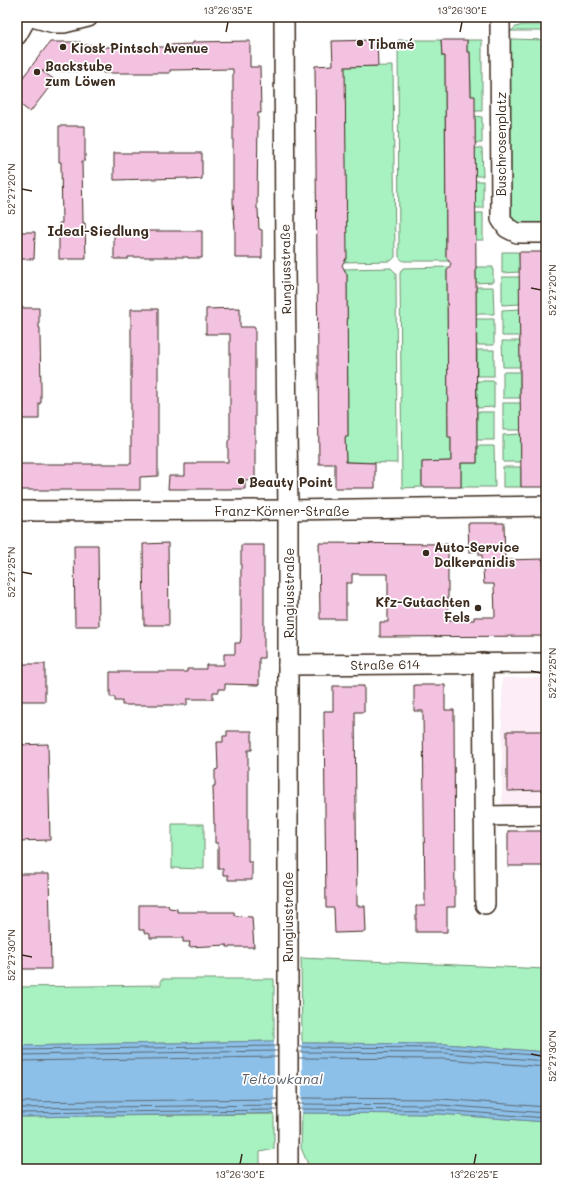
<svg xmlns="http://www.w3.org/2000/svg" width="563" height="1186" font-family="Mali,sans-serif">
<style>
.built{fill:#fcedf6}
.green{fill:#a8f2c1;stroke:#728e70}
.water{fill:#8cc0e9;stroke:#6c8498}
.pier{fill:#fff}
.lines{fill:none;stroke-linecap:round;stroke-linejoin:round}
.shore{stroke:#5b666f;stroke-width:1}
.building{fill:#f4c2e1;stroke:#3b2a1e}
.minor-casing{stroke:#3b2a1e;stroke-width:22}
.minor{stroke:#fff;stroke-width:19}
.ticks{fill:none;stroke:#3b2a1e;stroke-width:1.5}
.poi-dot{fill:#3b2a1e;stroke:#fff;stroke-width:1.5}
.labels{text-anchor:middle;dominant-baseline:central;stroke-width:3.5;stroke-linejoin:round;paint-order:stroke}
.poi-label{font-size:13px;font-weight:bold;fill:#3b2a1e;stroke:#fff;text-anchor:start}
.street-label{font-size:13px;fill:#3b2a1e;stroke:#fff}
.neighbourhood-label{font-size:14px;font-weight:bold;fill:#3b2a1e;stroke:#fff}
.water-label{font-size:14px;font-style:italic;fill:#575e65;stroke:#fff}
.neatline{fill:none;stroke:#3b2a1e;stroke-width:1.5}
.ticks-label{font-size:10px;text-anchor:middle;fill:#3b2a1e}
</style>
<rect width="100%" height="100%" fill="#fff"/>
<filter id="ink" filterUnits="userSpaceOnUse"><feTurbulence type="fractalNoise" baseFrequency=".025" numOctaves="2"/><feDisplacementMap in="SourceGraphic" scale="8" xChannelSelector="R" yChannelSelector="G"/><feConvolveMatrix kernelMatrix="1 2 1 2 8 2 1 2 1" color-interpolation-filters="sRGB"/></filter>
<g filter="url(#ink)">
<polygon class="built" points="546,677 546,805 502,805 502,678"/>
<g class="green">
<polygon points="522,25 546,25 546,31 511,31 516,27"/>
<path d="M510 39 546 40V224C534 224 517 228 511 215Z"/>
<polygon points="398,40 441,40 442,56 445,56 446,257 450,261 403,261 399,257"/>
<polygon points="467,40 482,40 482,111 475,111 471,96 470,52 467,52"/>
<polygon points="393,66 395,257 391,261 342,262 340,67"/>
<polygon points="475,116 482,117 482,143 475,143"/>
<polygon points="475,148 482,148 483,176 475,176"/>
<rect x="475" y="181" width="8" height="27"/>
<rect x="476" y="213" width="7" height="27"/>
<polygon points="502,252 519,252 520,272 502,273"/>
<polygon points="450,267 447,271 448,436 451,437 451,461 422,462 422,487 402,488 400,273 403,268"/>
<polygon points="476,267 493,267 493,282 476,283"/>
<polygon points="391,268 396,273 397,463 346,462 345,437 348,436 347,275 345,270 342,269"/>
<polygon points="502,277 520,277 520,304 502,305"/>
<polygon points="476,287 493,287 494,314 476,314"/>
<polygon points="520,309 520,336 502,336 502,310"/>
<polygon points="476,319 494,319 494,345 477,345"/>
<polygon points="502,341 520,341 520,367 503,367"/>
<rect x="477" y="350" width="17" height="26"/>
<rect x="503" y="372" width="17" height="26"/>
<polygon points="477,381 494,381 494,407 477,408"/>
<rect x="503" y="403" width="18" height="27"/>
<rect x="477" y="412" width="17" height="28"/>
<polygon points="521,434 521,462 503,462 503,435"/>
<polygon points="477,446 494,446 495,487 461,487 461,463 477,463"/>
<rect x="503" y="467" width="18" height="20"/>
<polygon points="172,824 204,824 204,869 172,868"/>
<polygon points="301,958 546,969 546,1052 445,1044 302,1043"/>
<polygon points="161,979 274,979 274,1041 17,1046 17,987 161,985"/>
<polygon points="302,1113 440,1114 546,1122 546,1169 310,1169 301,1148"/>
<polygon points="274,1114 274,1149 260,1152 260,1169 17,1169 17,1117"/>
</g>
<polygon class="water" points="274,1041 302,1043 445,1044 546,1052 546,1122 440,1114 302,1113 17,1117 17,1046"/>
<polygon class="pier" points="274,1039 302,1041 302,1115 274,1116"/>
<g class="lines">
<g class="shore">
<polyline points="298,1047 445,1048 546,1056"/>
<polyline points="17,1050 278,1046"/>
<polyline points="298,1052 445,1053 546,1061"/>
<polyline points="17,1055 278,1051"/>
<polyline points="298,1058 445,1059 546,1067"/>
<polyline points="17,1061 278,1057"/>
<polyline points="298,1098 441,1099 546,1107"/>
<polyline points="17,1102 278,1099"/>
<polyline points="298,1104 440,1105 546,1113"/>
<polyline points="17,1108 278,1105"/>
<polyline points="298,1109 440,1110 546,1118"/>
<polyline points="17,1113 278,1110"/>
</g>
</g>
<g class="building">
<polygon points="377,40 378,66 345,67 347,257 342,265 347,275 348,437 345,437 346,462 375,463 375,488 335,488 335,464 319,464 315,66 333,65 332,41"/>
<polygon points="441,40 467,40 467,52 470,52 471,96 475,96 477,463 461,463 461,487 422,487 422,462 451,461 451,437 448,437 447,271 451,264 446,257 445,56 442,56"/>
<polygon points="250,41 250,67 260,67 261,113 258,113 257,209 258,209 259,229 262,230 262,258 235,258 235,229 233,203 233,69 170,70 170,73 103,73 103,71 42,71 55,80 30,112 17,102 17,85 50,42 81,42 81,45 104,45 104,47 168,47 168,45 193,44 193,42"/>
<polygon points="59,126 85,126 85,161 82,161 83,223 85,223 86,259 59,259 59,223 62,223 61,162 59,162"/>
<polygon points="114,153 202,153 202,179 188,180 188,178 114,180"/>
<polygon points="114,231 202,231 202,258 188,258 188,257 128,257 128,259 114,259"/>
<polygon points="17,232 35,232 34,259 20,259 20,257 17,257"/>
<polygon points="519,252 545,252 546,487 521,487"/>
<polygon points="17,308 39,308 39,328 40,328 40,334 41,389 41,403 39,403 39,419 17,419"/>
<polygon points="240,308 240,327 255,327 255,479 245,480 245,489 168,489 169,476 185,476 185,464 194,464 197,462 228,462 228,441 230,439 230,334 206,334 206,309"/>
<polygon points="131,309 158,309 158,476 140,477 140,490 19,490 19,464 131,464"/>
<polygon points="468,523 504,523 505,560 543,559 546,636 380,637 380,622 388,622 388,574 352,574 352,583 346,583 346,619 320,619 319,543 448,544 448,620 474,620 474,617 495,617 494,584 484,584 482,555 479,555 479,551 469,552"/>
<polygon points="168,543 169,625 144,625 143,544"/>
<polygon points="74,545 98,545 99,626 75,626"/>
<polygon points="241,545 264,545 264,658 259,658 259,685 225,684 225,689 219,689 219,692 213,692 213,699 187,699 187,705 122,705 122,701 115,701 115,697 110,697 110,672 187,672 187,669 206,669 206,665 224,665 224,654 235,654 235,643 240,643 241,638"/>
<rect x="17" y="664" width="28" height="37"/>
<polygon points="414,685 445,685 445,710 454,710 455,907 447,907 447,932 416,932 416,906 425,906 423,711 414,711"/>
<polygon points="333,686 364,686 364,712 355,712 357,906 365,906 366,932 335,933 334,908 326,908 324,711 333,711"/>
<polygon points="227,731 252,731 252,750 248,750 248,862 252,862 252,880 228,880 228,875 223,875 223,869 218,869 218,843 215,843 215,824 214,824 213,786 215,786 215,770 218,769 217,742 223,742 223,736 227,736"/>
<polygon points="507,731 546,731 546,790 507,791"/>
<polygon points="48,744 50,840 17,841 17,745"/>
<rect x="508" y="831" width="38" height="35"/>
<polygon points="17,874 49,874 51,969 17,969"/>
<polygon points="139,905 168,905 169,908 177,909 177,912 234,912 235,916 252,917 254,947 227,947 227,945 189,947 190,942 183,942 183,938 150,938 150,934 144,933 144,930 139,930"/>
</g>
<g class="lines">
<defs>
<g id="minor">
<polyline points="32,17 54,23 64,23 88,17"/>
<polyline points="284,17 285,268 288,510 288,1169"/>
<polyline points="500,17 501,219 507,228 517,233 546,233"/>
<polyline points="17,35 27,17"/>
<polyline points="17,511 288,510 546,506"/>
<polyline points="483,663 485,904"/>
<polyline points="288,665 546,663"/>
<polyline points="484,816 546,815"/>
</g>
</defs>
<use href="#minor" class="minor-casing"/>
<use href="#minor" class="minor"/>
</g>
</g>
<path class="ticks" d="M226 32 228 22M460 32 462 22M22 189 32 191M531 288 541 290M22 572 32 574M531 671 541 673M22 955 32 957M531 1054 541 1056M240 1164 242 1154M474 1164 476 1154"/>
<g class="poi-dot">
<circle cx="360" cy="43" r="4"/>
<circle cx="63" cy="47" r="4"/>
<circle cx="37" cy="72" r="4"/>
<circle cx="241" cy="481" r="4"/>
<circle cx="426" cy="553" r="4"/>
<circle cx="478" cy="608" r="4"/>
</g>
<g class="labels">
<g class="poi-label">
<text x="368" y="43">Tibamé</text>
<text x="71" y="47">Kiosk Pintsch Avenue</text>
<text x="45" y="65">Backstube<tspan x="45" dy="15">zum Löwen</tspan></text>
<text x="249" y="481">Beauty Point</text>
<text x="434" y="546">Auto-Service<tspan x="434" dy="15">Dalkeranidis</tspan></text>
<text x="470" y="601" text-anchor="end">Kfz-Gutachten<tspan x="470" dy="15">Fels</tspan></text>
</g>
<g class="street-label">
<text transform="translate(500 144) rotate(-90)">Buschrosenplatz</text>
<text transform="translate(285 269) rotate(-91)">Rungiusstraße</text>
<text x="282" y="510">Franz-Körner-Straße</text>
<text transform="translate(288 593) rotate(-90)">Rungiusstraße</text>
<text transform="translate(385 664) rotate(-1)">Straße 614</text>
<text transform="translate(287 917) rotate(-90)">Rungiusstraße</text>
</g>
<g class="neighbourhood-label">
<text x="98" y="230">Ideal-Siedlung</text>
</g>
<g class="water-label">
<text x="282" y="1078">Teltowkanal</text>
</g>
</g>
<rect width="563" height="1186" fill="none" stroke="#fff" stroke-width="44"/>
<rect x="22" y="22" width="519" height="1142" class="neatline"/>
<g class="ticks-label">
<text x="228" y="14">13°26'35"E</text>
<text x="462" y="14">13°26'30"E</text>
<text transform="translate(11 189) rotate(-90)" y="4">52°27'20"N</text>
<text transform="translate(552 290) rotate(-90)" y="4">52°27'20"N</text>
<text transform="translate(11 572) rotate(-90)" y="4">52°27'25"N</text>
<text transform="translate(552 673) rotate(-90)" y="4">52°27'25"N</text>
<text transform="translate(11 955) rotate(-90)" y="4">52°27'30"N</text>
<text transform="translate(552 1056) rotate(-90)" y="4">52°27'30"N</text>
<text x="240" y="1178">13°26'30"E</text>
<text x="474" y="1178">13°26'25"E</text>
</g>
</svg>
